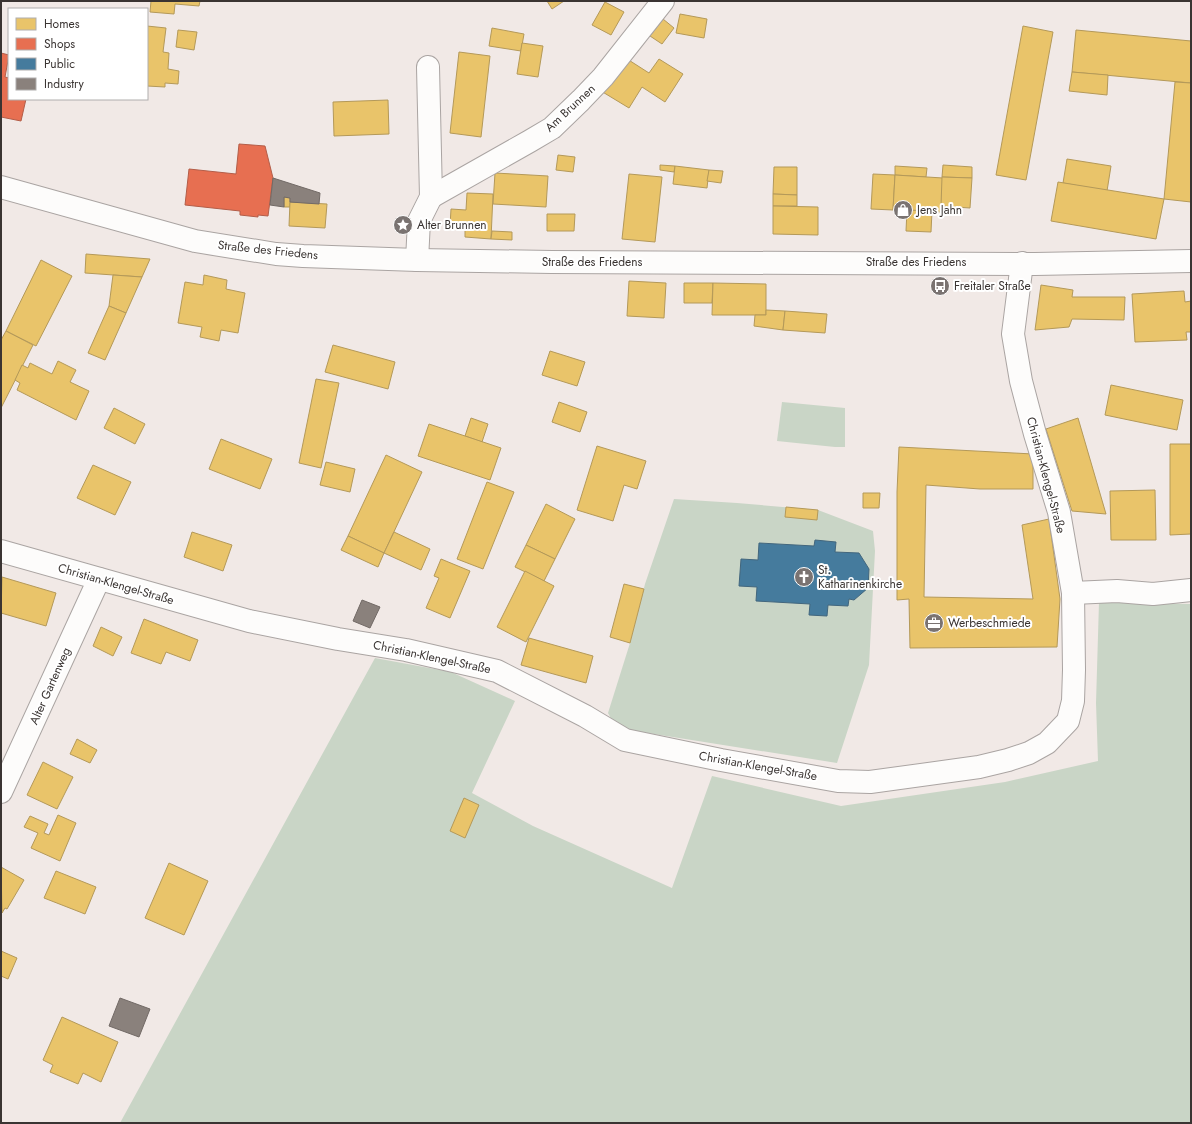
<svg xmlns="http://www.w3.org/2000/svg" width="1192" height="1124" font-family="Jost,sans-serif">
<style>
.green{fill:#c9d5c6}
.homes{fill:#e9c46a;stroke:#b49959}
.shops{fill:#e76f51;stroke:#b35d48}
.public{fill:#457b9d;stroke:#42667d}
.industry{fill:#8a817c;stroke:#726a66}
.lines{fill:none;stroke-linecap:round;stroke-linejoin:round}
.minor-casing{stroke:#aaa4a2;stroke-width:24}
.minor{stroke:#fdfcfb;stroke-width:22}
.labels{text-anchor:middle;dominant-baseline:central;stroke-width:4;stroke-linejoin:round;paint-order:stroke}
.street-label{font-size:12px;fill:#3a3432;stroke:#fff}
.poi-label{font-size:12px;fill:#3a3432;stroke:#fff;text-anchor:start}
</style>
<rect width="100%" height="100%" fill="#f1e9e6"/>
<g class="green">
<polygon points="782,402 845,408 845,447 835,447 777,441"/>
<polygon points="674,499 737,503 818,510 873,531 875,551 869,665 837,763 616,728 608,713 630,643 645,584"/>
<polygon points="1099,602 1191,604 1191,1123 120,1123 375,658 451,672 515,701 472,793 533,826 672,888 712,776 841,806 1005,782 1098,761 1096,703"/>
</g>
<g class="homes">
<polygon points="151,1 200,1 199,6 175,4 174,14 150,12"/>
<polygon points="547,1 564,1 552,9"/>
<polygon points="605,2 624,12 611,35 592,25"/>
<polygon points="680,14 707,19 704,38 676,33"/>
<polygon points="663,19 674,28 662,44 650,36"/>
<polygon points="147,26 166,28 163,52 169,53 168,69 179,71 178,84 165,83 165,87 147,86"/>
<polygon points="1023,26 1053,32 1026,180 996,175"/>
<polygon points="492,28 524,34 521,51 489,46"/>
<polygon points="178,30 197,32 194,50 176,47"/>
<polygon points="1076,30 1191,41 1191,83 1072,72"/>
<polygon points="522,43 543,46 538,77 517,74"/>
<polygon points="459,52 490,56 481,137 450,133"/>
<polygon points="624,57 649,73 659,59 683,74 665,102 642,87 629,108 601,91"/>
<polygon points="1072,72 1108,75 1107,95 1069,91"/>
<polygon points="1175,82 1191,83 1191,202 1164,199"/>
<polygon points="388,100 389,134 334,136 333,102"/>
<polygon points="558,155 575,157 573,172 556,170"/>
<polygon points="1067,159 1111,166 1107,191 1063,183"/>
<polygon points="660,165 675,166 674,172 660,170"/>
<polygon points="943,165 972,167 972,178 942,177"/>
<polygon points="675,166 709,170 707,188 673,184"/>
<polygon points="895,166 927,168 926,177 895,175"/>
<polygon points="774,167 797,167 797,195 773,194"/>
<polygon points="709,170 723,171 721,183 707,181"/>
<polygon points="495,173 548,176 546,207 493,204"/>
<polygon points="629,174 662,177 655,242 622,239"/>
<polygon points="873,174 895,175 893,210 871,209"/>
<polygon points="895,175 943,178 941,212 893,210"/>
<polygon points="942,177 972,178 970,208 941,206"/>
<polygon points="1058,182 1164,199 1156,239 1051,221"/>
<polygon points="467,193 493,194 491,239 465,237 465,227 450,226 451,209 466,210"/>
<polygon points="773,194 797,195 797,206 773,206"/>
<polygon points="284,197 290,198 290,207 284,207"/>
<polygon points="290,202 327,204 325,228 289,226"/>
<polygon points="773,206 818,207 818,235 773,234"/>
<polygon points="907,210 932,211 931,232 906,231"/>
<polygon points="547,214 575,214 574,231 547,231"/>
<polygon points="492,231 512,232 512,240 491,239"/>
<polygon points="86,254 150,259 142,277 85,273"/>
<polygon points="41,260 72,276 36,346 6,331"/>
<polygon points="113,275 142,277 126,313 109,306"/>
<polygon points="204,275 227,280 226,289 245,293 238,333 221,330 219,341 200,337 202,327 178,323 185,282 203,285"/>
<polygon points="629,281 666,283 664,318 627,316"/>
<polygon points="684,283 713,283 712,303 684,303"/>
<polygon points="713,283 766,284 766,315 712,315"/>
<polygon points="1041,285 1073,290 1072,297 1125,297 1124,320 1072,319 1069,327 1035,330"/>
<polygon points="1184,291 1185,302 1191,301 1191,332 1186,332 1187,340 1135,342 1132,294"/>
<polygon points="109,306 126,313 105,360 88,353"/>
<polygon points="766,310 785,311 783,330 754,326 755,315 766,315"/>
<polygon points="785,311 827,314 825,333 783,330"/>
<polygon points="6,331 33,345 1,408 1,340"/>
<polygon points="333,345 395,362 388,389 325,372"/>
<polygon points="550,351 585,362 577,386 542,375"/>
<polygon points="58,361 76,370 70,382 89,391 76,420 17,390 20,383 15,380 22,365 28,368 30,363 52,374"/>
<polygon points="316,379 339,383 321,468 299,463"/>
<polygon points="1111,385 1183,400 1177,430 1105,415"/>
<polygon points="559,402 587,412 580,432 552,422"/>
<polygon points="114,408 145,424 135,444 104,428"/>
<polygon points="471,418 488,424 482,442 465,436"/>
<polygon points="1078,418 1106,514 1072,511 1046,429"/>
<polygon points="429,424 501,448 490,480 418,456"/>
<polygon points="221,439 272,459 260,489 209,469"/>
<polygon points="1170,444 1191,444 1191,534 1170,535"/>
<polygon points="597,446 646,461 637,489 624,485 613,521 577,510"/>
<polygon points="899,447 1033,454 1033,489 980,489 926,485 924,597 1033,599 1022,525 1049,519 1060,599 1057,647 910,648 909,599 897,600 897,492"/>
<polygon points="386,455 422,472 384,553 348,536"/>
<polygon points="326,462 355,469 350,492 320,485"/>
<polygon points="93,465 131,482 115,515 77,498"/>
<polygon points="487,482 514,492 483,569 457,559"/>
<polygon points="1155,490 1156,540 1111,540 1110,491"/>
<polygon points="863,493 880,493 879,508 863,508"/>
<polygon points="546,504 575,519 555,559 526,545"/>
<polygon points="786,507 818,510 817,520 785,517"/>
<polygon points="192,532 232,545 223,571 184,557"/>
<polygon points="394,532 430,549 421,570 384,553"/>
<polygon points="348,536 384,553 378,567 341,550"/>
<polygon points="526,545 555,559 544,581 515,567"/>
<polygon points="441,559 470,571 450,618 426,608 439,578 434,576"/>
<polygon points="525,571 554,586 526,642 497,627"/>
<polygon points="2,577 56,593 46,626 1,613"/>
<polygon points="624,584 644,589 630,643 610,637"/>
<polygon points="144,619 198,640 190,661 166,652 161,664 131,653"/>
<polygon points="101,627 122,637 113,656 93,646"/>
<polygon points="529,638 593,656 586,683 521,665"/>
<polygon points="77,739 97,750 90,763 70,754"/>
<polygon points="43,762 73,777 57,809 27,795"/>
<polygon points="464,798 479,805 465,838 450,831"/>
<polygon points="58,815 76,823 60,861 31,848 38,833 24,827 30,816 48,824 44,833 49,835"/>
<polygon points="169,863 208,881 184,935 145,918"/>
<polygon points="1,867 24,880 7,909 5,908 2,913"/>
<polygon points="56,871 96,887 85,914 44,898"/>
<polygon points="1,951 17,958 8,979 1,976"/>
<polygon points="62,1017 118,1042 101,1082 83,1073 78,1084 50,1072 53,1065 43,1060"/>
</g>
<g class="shops">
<polygon points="1,53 9,55 5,77 9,78 9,99 26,99 21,121 1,117"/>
<polygon points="239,144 265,146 273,178 268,216 258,215 258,217 240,215 240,211 185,205 189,169 236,174"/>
</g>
<polygon class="public" points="815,540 836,542 835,552 859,553 869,569 868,588 854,600 849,599 848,606 828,605 827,616 809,615 810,604 756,601 757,587 739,586 741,559 758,560 759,543 814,546"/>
<g class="industry">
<polygon points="273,178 320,193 319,204 290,202 290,198 284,197 284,207 270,205"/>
<polygon points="362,600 380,607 370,628 353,621"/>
<polygon points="120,998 150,1009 139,1037 109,1026"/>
</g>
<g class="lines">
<defs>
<g id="minor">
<polyline points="1,187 195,241 276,254 303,256 417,260 552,262 1035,264 1191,261"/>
<polyline points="431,197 530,141 552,128 581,100 603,77 663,1"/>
<polyline points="417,260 419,221 431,197 428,67"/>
<polyline points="1,551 249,621 338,639 406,650 497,671 585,716 625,740 721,760 838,781 870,782 979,767 1008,760 1029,753 1047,743 1068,721 1073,701 1074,670 1073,593 1059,512 1035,434 1021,381 1013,334 1022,263"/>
<polyline points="1073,593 1117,591 1153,594 1191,590"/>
<polyline points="1,792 99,579"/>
</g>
</defs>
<use href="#minor" class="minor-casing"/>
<use href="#minor" class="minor"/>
</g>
<defs>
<symbol id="shop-disc" viewBox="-11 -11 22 22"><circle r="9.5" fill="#7a7371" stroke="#fff"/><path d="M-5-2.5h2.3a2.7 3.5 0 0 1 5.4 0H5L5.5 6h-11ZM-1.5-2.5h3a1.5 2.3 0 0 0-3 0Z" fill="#fff"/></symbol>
<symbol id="sight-disc" viewBox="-11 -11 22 22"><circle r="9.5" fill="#7a7371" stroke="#fff"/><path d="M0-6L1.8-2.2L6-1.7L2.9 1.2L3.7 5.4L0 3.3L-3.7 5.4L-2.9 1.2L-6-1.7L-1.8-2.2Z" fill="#fff"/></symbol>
<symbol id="bus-disc" viewBox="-11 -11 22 22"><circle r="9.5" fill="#7a7371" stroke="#fff"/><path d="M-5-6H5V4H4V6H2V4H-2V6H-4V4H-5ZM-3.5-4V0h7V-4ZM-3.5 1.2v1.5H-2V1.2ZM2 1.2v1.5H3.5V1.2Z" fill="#fff"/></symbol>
<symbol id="church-disc" viewBox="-11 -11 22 22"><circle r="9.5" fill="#7a7371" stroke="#fff"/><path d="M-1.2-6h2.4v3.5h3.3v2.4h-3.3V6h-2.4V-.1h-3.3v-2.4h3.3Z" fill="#fff"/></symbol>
<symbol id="office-disc" viewBox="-11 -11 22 22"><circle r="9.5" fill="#7a7371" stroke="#fff"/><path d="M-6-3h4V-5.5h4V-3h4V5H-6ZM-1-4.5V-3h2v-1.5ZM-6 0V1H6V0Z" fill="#fff"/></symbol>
</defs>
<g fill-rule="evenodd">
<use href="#shop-disc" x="892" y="199" width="22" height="22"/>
<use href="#sight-disc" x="392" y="214" width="22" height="22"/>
<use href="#bus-disc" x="929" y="275" width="22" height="22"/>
<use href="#church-disc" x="793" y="566" width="22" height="22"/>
<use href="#office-disc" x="923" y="612" width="22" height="22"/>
</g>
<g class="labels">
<g class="street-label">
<text transform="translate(570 108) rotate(-43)">Am Brunnen</text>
<text transform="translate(268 250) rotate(6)">Straße des Friedens</text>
<text x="592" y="262">Straße des Friedens</text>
<text x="916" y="262">Straße des Friedens</text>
<text transform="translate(1046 475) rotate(75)">Christian-Klengel-Straße</text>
<text transform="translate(116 584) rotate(16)">Christian-Klengel-Straße</text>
<text transform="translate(432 657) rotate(12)">Christian-Klengel-Straße</text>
<text transform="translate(50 686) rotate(-66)">Alter Gartenweg</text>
<text transform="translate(758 766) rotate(10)">Christian-Klengel-Straße</text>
</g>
<g class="poi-label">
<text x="917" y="210">Jens Jahn</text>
<text x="417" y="225">Alter Brunnen</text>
<text x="954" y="286">Freitaler Straße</text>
<text x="818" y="570">St.<tspan x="818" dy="14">Katharinenkirche</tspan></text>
<text x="948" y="623">Werbeschmiede</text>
</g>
</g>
<rect width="1192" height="1124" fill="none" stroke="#3a3432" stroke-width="4"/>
<rect x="8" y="8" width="140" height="92" fill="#ffffff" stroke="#b0aead"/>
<rect x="16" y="18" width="20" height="12" fill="#e9c46a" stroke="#b0aead"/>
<text x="44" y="28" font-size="12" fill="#3a3432">Homes</text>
<rect x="16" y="38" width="20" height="12" fill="#e76f51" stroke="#b0aead"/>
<text x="44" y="48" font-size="12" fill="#3a3432">Shops</text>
<rect x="16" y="58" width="20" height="12" fill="#457b9d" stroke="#b0aead"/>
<text x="44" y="68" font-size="12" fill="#3a3432">Public</text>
<rect x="16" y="78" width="20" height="12" fill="#8a817c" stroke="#b0aead"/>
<text x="44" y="88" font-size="12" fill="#3a3432">Industry</text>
</svg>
